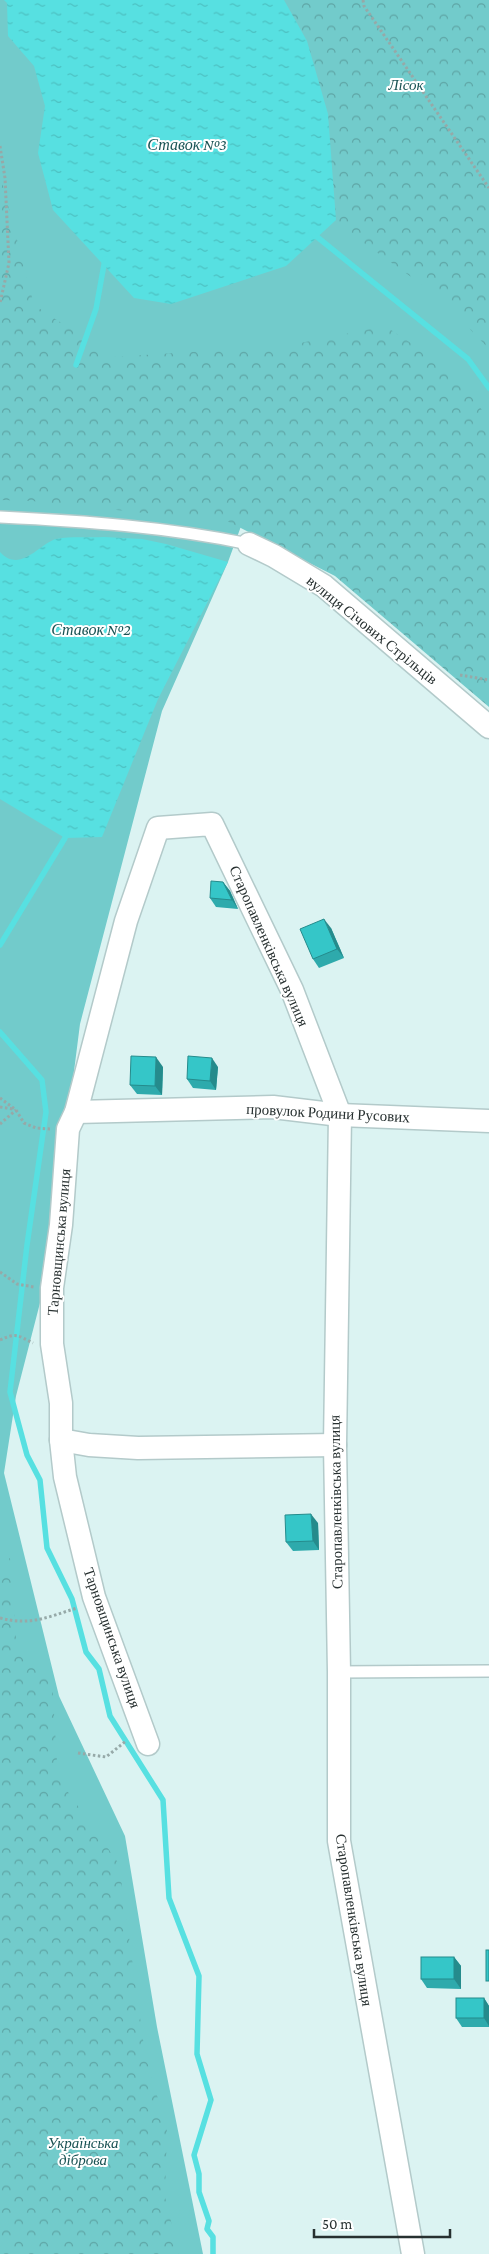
<svg xmlns="http://www.w3.org/2000/svg" width="489" height="2254" font-family="'Crimson Pro',serif">
<style>
.green{fill:#72cbcb}
.forest{fill:url(#forest-crowns)}
.water{fill:url(#water-ripples)}
.lines{fill:none;stroke-linecap:round;stroke-linejoin:round}
.stream{stroke:#57e0e1;stroke-width:5.5}
.service-casing{stroke:#b3caca;stroke-width:14}
.minor-casing{stroke:#b3caca;stroke-width:25}
.path{stroke:#96a9a8;stroke-width:3;stroke-dasharray:2.5 2.5;stroke-linecap:butt}
.service{stroke:#fff;stroke-width:11}
.minor{stroke:#fff;stroke-width:22}
.wall{fill:#2eaaac}
.shaded-wall{fill:#258b8c}
.building{fill:#35c6c8;stroke:#258b8c}
.labels{text-anchor:middle;dominant-baseline:central;stroke-width:4;stroke-linejoin:round;paint-order:stroke}
.park-label{font-size:15px;font-style:italic;fill:#185253;stroke:#fff}
.street-label{font-size:15px;fill:#273030;stroke:#fff}
.water-label{font-size:16px;font-style:italic;fill:#1a5455;stroke:#fff}
</style>
<defs>
<pattern id="forest-crowns" width="20" height="18" patternUnits="userSpaceOnUse" patternTransform="scale(1.25)"><rect width="20" height="18" fill="#72cbcb"/><path d="M2 6a3 3 0 1 1 6 0M12 15a3 3 0 1 1 6 0" fill="none" stroke="#5ea5a5"/></pattern>
<pattern id="water-ripples" width="26" height="14" patternUnits="userSpaceOnUse" patternTransform="scale(1.25)"><rect width="26" height="14" fill="#57e0e1"/><path d="M2 4q2-2 4 0t4 0M15 11q2-2 4 0t4 0" fill="none" stroke="#4cc0c1"/></pattern>
</defs>
<rect width="100%" height="100%" fill="#dbf3f2"/>
<polygon class="green" points="0,0 489,0 489,648 244,518 228,562 162,711 80,1024 49,1268 16,1396 4,1473 59,1696 125,1836 157,2027 203,2254 0,2254"/>
<g class="forest">
<polygon points="284,0 489,0 489,349 438,296 365,244 336,220 331,170"/>
<polygon points="0,174 34,305 113,357 285,346 385,326 455,372 489,420 489,707 335,576 229,522 32,501 0,500"/>
<polygon points="10,1558 16,1639 52,1680 58,1778 119,1864 145,2054 167,2130 165,2197 179,2254 0,2254 0,1566"/>
</g>
<g class="water">
<polygon points="4,0 284,0 307,41 328,114 336,220 286,266 171,304 134,298 53,210 38,153 45,106 34,66 8,36 7,3"/>
<path d="M104 537 142 539 166 544 228 562 158 699 102 837 65 838 0 799V552C20 574 39 544 56 539 71 536 89 538 104 537Z"/>
</g>
<g class="lines">
<g class="stream">
<polyline points="311,232 468,359 489,388"/>
<polyline points="76,365 96,309 105,259"/>
<polyline points="0,945 65,838 66,831"/>
<polyline points="0,1032 42,1080 46,1112 27,1245 10,1392 27,1455 40,1480 47,1548 72,1599 86,1652 99,1669 110,1716 163,1800 169,1898 199,1976 197,2054 211,2100 194,2155 199,2174 199,2192 209,2221 207,2229 213,2237 213,2254"/>
</g>
<defs>
<g id="service">
<path d="M0 517C83 521 168 527 249 544"/>
<polyline points="339,1672 489,1671"/>
</g>
<g id="minor">
<polyline points="249,544 274,556 324,586 489,727"/>
<polyline points="76,1112 273,1107 340,1115 489,1121"/>
<polyline points="61,1440 89,1445 138,1448 335,1445"/>
<polyline points="148,1744 94,1597 65,1477 61,1440 61,1403 52,1344 52,1288 61,1225 68,1129 76,1112 126,921 158,828 212,824 292,990 340,1115 335,1445 339,1672 339,1841 413,2254"/>
</g>
</defs>
<use href="#service" class="service-casing"/>
<use href="#minor" class="minor-casing"/>
<g class="path">
<polyline points="363,0 364,6 489,188"/>
<polyline points="0,146 5,178 9,263 0,303"/>
<polyline points="460,675 489,680"/>
<polyline points="0,1098 16,1110 24,1123 36,1128 50,1129"/>
<polyline points="0,1107 13,1109"/>
<polyline points="0,1124 16,1110"/>
<polyline points="0,1272 17,1284 34,1287"/>
<path d="M0 1340C17 1332 18 1336 33 1343"/>
<path d="M0 1618C30 1626 48 1617 77 1608"/>
<polyline points="78,1753 106,1757 126,1741"/>
</g>
<use href="#service" class="service"/>
<use href="#minor" class="minor"/>
</g>
<g class="wall">
<polygon points="223,882 230,891 238,909 216,907 210,898"/>
<polygon points="331,928 344,958 319,968 313,959"/>
<polygon points="163,1067 162,1095 137,1094 130,1085"/>
<polygon points="218,1067 216,1090 193,1088 187,1079"/>
<polygon points="318,1523 319,1550 293,1551 286,1542"/>
<polygon points="454,1957 461,1966 461,1989 427,1988 421,1979"/>
<polygon points="484,1998 489,2006 489,2027 462,2027 456,2018"/>
</g>
<g class="shaded-wall">
<polygon points="223,882 230,891 238,909 232,900"/>
<polygon points="324,919 331,928 344,958 337,949"/>
<polygon points="156,1057 163,1067 162,1095 155,1086"/>
<polygon points="212,1058 218,1067 216,1090 210,1081"/>
<polygon points="311,1514 318,1523 319,1550 313,1541"/>
<polygon points="454,1957 461,1966 461,1989 454,1979"/>
<polygon points="484,1998 489,2006 489,2026 484,2018"/>
</g>
<g class="building">
<polygon points="211,881 223,882 232,900 210,898"/>
<polygon points="324,919 337,949 313,959 300,929"/>
<polygon points="131,1056 156,1057 155,1086 130,1085"/>
<polygon points="188,1056 212,1058 210,1081 187,1079"/>
<polygon points="311,1514 313,1541 286,1542 285,1515"/>
<rect x="486" y="1950" width="3" height="31"/>
<rect x="421" y="1957" width="33" height="22"/>
<rect x="456" y="1998" width="28" height="20"/>
</g>
<g class="labels">
<g class="park-label">
<text x="406" y="85">Лісок</text>
<text x="83" y="2143">Українська<tspan x="83" dy="17">діброва</tspan></text>
</g>
<g class="street-label">
<text transform="translate(372 630) rotate(39)">вулиця Січових Стрільців</text>
<text transform="translate(269 946) rotate(66)">Старопавленківська вулиця</text>
<text transform="translate(328 1113) rotate(3)">провулок Родини Русових</text>
<text transform="translate(59 1242) rotate(-85)">Тарновщинська вулиця</text>
<text transform="translate(336 1502) rotate(-91)">Старопавленківська вулиця</text>
<text transform="translate(112 1638) rotate(71)">Тарновщинська вулиця</text>
<text transform="translate(354 1920) rotate(81)">Старопавленківська вулиця</text>
</g>
<g class="water-label">
<text x="187" y="144">Ставок №3</text>
<text x="91" y="629">Ставок №2</text>
</g>
</g>
<path d="M314 2229v8h136v-8" fill="none" stroke="#273030" stroke-width="2.5"/>
<text x="322" y="2229" font-size="15" fill="#273030" stroke="#ffffff" stroke-width="4" paint-order="stroke">50 m</text>
</svg>
